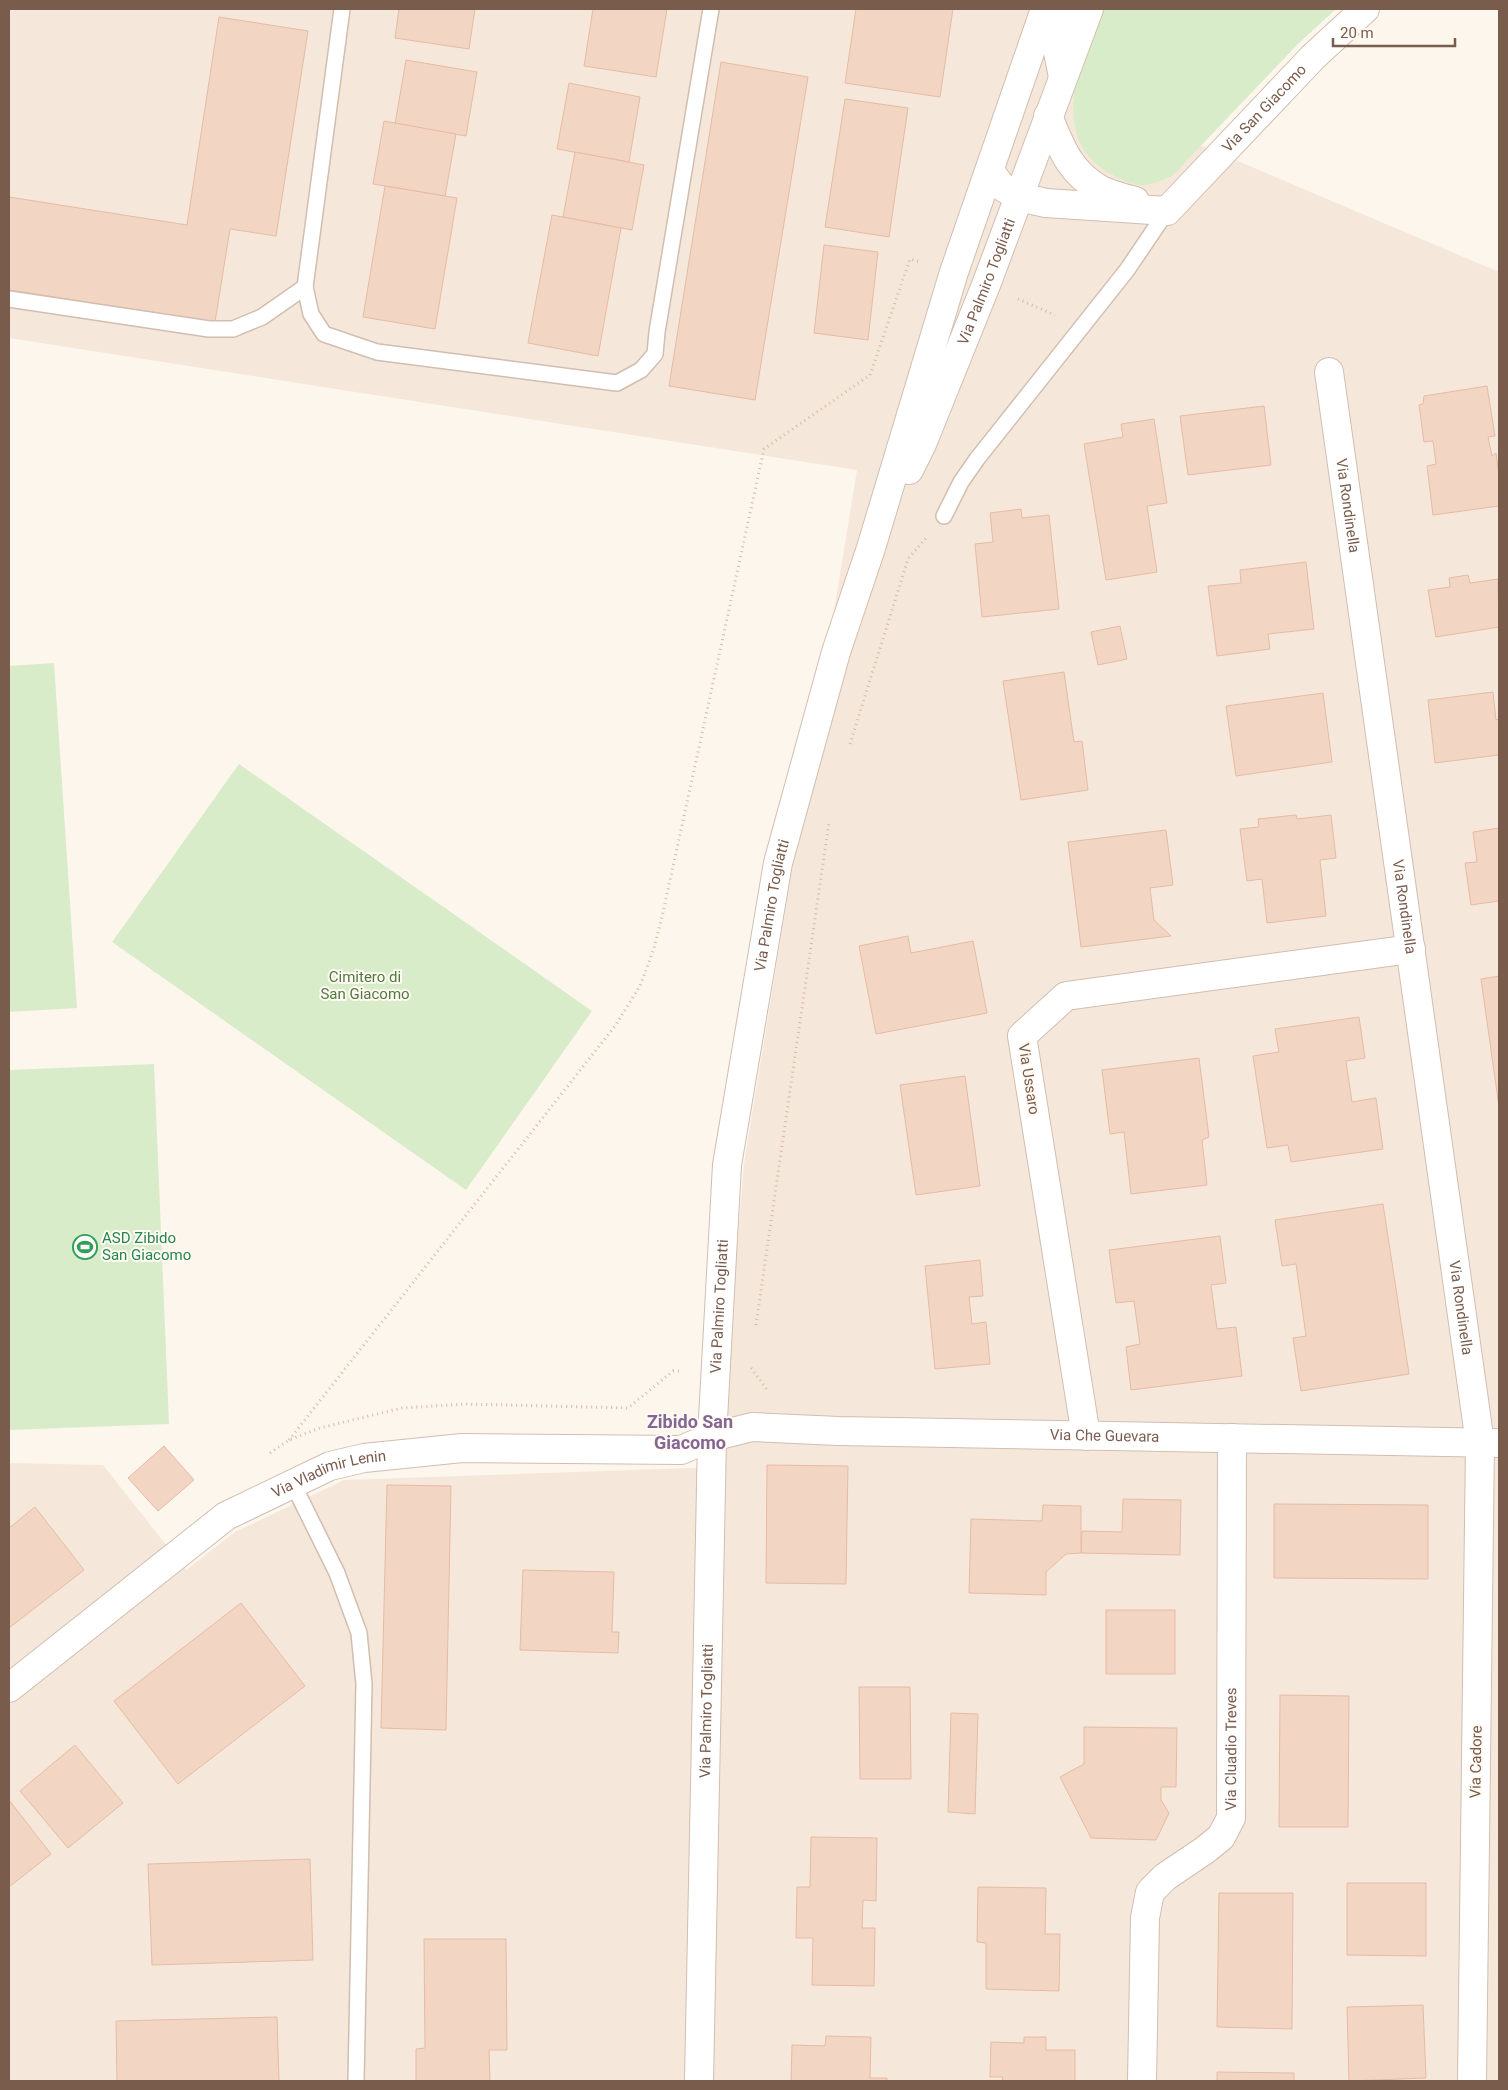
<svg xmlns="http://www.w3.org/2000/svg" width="1508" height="2090" font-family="Roboto,sans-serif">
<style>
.residential{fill:#f5e8da}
.green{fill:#d8ecc9}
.building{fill:#f3d5c3;stroke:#e6bba3}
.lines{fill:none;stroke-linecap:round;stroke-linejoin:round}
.service-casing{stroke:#d1beb0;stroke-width:18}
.minor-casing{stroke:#d1beb0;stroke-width:30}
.tertiary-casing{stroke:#d1beb0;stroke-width:30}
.path{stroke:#d9b8a5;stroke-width:3;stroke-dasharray:1 4;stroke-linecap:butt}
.service{stroke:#fff;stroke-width:15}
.minor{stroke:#fff;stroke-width:28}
.tertiary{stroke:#fff;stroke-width:28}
.labels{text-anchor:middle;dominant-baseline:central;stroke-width:4;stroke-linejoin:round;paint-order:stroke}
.street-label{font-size:15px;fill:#7a5c4d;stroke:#fffaf3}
.park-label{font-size:15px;fill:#537a41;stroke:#fffaf3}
.leisure-label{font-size:15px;fill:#27864d;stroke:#fffaf3;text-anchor:start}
.quarter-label{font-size:18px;font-weight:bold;fill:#846695;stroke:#fffaf3}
</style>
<rect width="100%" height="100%" fill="#fdf6ec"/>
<polygon class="residential" points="9,9 1122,9 1094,100 1499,272 1499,2081 9,2081 9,1463 103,1465 186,1570 235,1532 344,1480 719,1467 744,1164 857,470 9,338"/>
<g class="green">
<path d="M1099 9H1336L1299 43 1172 176C1145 188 1138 189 1111 174 1046 139 1081 61 1099 9Z"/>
<polygon points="54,663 77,1008 9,1012 9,666"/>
<polygon points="239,764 592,1011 466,1190 112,942"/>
<polygon points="154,1064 169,1424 9,1430 9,1070"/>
</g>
<g class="building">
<polygon points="399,9 475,9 469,49 395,38"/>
<polygon points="593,9 667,9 656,77 584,66"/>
<polygon points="856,9 953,9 940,97 845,83"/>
<polygon points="219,17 308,31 276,236 230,229 215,322 9,290 9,197 187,225"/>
<polygon points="406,60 477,72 466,136 395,124"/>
<polygon points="721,62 808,77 755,400 669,386"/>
<polygon points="569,83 640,97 629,162 557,149"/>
<polygon points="845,99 908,108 889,237 825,227"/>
<polygon points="384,121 456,134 445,196 373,184"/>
<polygon points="575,152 644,165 632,230 563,217"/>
<polygon points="385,186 457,198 435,329 363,317"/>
<polygon points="552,215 621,228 598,356 528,343"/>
<polygon points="824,245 878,252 868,340 814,333"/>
<polygon points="1487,386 1495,436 1488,437 1492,456 1496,453 1499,476 1499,506 1433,515 1427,466 1436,464 1433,441 1424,442 1419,405 1423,404 1424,396"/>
<polygon points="1264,406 1271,465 1188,475 1180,416"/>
<polygon points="1154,419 1167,503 1147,506 1157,572 1106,580 1084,444 1123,437 1121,424"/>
<polygon points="1021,509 1022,518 1049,515 1059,609 982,617 975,544 993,542 990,513"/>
<polygon points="1306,562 1314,629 1268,634 1270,649 1217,656 1208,586 1241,583 1240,570"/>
<polygon points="1468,575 1470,583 1498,579 1499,627 1436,637 1428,590 1450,587 1449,578"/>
<polygon points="1120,626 1127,659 1098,665 1091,632"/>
<polygon points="1064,672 1074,742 1082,741 1088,790 1021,800 1003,681"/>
<polygon points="1493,692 1496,720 1499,719 1499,755 1435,763 1428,700"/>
<polygon points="1323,693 1332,762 1236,776 1226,706"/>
<polygon points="1296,815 1297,819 1331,815 1336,858 1320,860 1326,916 1267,923 1262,879 1247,881 1240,829 1259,827 1258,819"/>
<polygon points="1499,828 1499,901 1471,905 1465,863 1477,862 1473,832"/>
<polygon points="1166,830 1173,885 1150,888 1154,920 1171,936 1081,947 1068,842"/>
<polygon points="908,936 911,953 973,941 987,1013 876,1034 859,946"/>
<polygon points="1499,976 1499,1107 1481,979"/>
<polygon points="1359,1017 1365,1058 1346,1061 1352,1102 1376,1098 1383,1149 1291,1162 1288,1145 1267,1148 1253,1056 1279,1052 1275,1029"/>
<polygon points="1199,1058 1209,1137 1202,1140 1207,1185 1131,1194 1124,1132 1110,1134 1102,1070"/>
<polygon points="965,1076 980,1186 916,1195 900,1085"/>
<polygon points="1383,1204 1409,1374 1301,1391 1293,1338 1306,1336 1296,1264 1282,1266 1275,1220"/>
<polygon points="1220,1236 1226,1283 1211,1285 1217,1329 1236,1327 1242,1376 1131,1390 1126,1347 1140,1344 1134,1301 1116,1303 1109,1250"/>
<polygon points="980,1260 983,1296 969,1297 972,1324 986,1322 990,1364 935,1369 925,1266"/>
<polygon points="164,1446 194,1480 158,1511 128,1478"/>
<polygon points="767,1465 848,1466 846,1584 766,1583"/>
<polygon points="387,1485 451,1486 446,1730 381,1728"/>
<polygon points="1123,1499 1181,1500 1180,1555 1081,1553 1082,1531 1122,1532"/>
<polygon points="1274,1504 1428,1505 1428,1579 1274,1578"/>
<polygon points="1043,1505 1081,1506 1081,1553 1066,1554 1046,1572 1046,1595 969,1593 971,1519 1042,1521"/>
<polygon points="35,1507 84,1570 9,1628 9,1528"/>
<polygon points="523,1570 614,1572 612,1632 619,1632 618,1653 520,1650"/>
<polygon points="241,1603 305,1686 178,1784 114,1701"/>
<rect x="1106" y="1610" width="69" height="64"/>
<polygon points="859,1687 910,1687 911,1779 860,1779"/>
<polygon points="1280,1695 1349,1696 1348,1827 1279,1827"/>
<polygon points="951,1713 978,1714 975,1814 948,1812"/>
<polygon points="1084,1727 1177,1728 1176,1787 1161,1787 1161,1800 1169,1813 1156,1840 1091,1838 1060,1777 1084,1764"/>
<polygon points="75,1745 123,1803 68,1848 20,1791"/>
<polygon points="9,1800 51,1854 9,1887"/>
<polygon points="811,1837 877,1838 876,1901 863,1900 862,1928 875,1928 874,1986 812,1985 813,1938 796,1938 797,1887 810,1887"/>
<polygon points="310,1859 313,1960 152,1965 148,1864"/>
<polygon points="1347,1883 1426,1883 1426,1956 1347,1955"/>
<polygon points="978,1887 1046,1888 1045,1934 1060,1934 1059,1991 986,1989 986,1943 977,1942"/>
<polygon points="1219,1893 1293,1893 1292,2029 1217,2027"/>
<polygon points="424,1939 506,1939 507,2050 489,2050 490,2081 416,2081 416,2049 425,2048"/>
<polygon points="1423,2005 1426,2078 1349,2081 1347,2007"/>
<polygon points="277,2017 279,2081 117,2081 116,2021"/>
<polygon points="826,2036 871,2037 870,2078 887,2078 887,2081 791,2081 792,2045 825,2046"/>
<polygon points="1024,2037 1046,2037 1046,2050 1075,2050 1075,2081 1002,2081 1003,2077 990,2077 991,2042 1024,2043"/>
<polygon points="1217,2072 1294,2073 1294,2081 1217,2081"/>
</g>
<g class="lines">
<defs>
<g id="service">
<polyline points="342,9 305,287 311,314 324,334 377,352 617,383 641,370 655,354 657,332 711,9"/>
<polyline points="9,299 209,329 233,329 262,317 305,287"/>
<polyline points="944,516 961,482 977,459 1127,270 1167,211"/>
<polyline points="293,1484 337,1573 359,1633 364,1684 356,2081"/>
</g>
<g id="minor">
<polyline points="1063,77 1057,47 1066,9"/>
<path d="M1048 116C1061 148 1070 173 1101 190 1111 195 1124 198 1135 201"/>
<path id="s1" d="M990 171 1001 186 1019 197 1046 203 1167 211 1313 57 1365 9"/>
<path id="s2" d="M1329 372 1480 1443 1472 2081"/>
<polyline points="1086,1436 1022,1036 1066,996 1411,949"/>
<path id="s3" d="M712 1437 752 1427 838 1431 1499 1443"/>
<path id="s4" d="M1142 2081 1145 1918 1150 1892 1165 1877 1205 1850 1221 1837 1231 1818 1232 1438"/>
</g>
<g id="tertiary">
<path id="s5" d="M909 470 922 444 986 285 1089 9"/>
<path id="s6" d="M9 1688 226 1516 330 1466 364 1458 462 1448 681 1450 712 1437"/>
<path id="s7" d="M699 2081 712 1437 727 1165 778 863 836 652 871 548 954 272 1045 9"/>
</g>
</defs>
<use href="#service" class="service-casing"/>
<use href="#minor" class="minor-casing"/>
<use href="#tertiary" class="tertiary-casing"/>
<g class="path">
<polyline points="1018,299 1055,315"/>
<polyline points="850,744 908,559 926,538"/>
<polyline points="756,1325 829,822"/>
<polyline points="751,1368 768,1391"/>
<polyline points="289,1440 615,1026 640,986 654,948 662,917 764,449 870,375 910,259 921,262"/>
<polyline points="270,1453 289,1440 320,1428 402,1408 466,1404 628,1408 673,1371 680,1371"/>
</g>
<use href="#service" class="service"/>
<use href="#minor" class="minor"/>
<use href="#tertiary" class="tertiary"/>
</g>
<defs>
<symbol id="stadium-ring" viewBox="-11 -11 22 22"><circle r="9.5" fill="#fffaf3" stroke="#2e9e5b" stroke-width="1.5"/><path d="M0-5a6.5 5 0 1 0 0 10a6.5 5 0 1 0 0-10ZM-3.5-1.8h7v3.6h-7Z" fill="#2e9e5b"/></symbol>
</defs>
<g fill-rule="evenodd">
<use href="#stadium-ring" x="71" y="1233" width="28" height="28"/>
</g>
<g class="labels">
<g class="street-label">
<text stroke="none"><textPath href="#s1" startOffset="330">Via San Giacomo</textPath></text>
<text stroke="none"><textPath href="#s5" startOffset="204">Via Palmiro Togliatti</textPath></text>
<text stroke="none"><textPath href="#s2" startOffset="135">Via Rondinella</textPath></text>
<text stroke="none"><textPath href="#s7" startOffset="1180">Via Palmiro Togliatti</textPath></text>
<text stroke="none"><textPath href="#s2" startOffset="540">Via Rondinella</textPath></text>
<text transform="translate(1029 1079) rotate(81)">Via Ussaro</text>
<text stroke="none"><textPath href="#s7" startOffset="775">Via Palmiro Togliatti</textPath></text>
<text stroke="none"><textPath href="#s2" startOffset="945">Via Rondinella</textPath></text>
<text stroke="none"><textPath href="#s3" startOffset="394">Via Che Guevara</textPath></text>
<text stroke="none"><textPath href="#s6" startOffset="389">Via Vladimir Lenin</textPath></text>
<text stroke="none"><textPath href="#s7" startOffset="370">Via Palmiro Togliatti</textPath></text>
<text stroke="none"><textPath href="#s4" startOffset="370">Via Cluadio Treves</textPath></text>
<text transform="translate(1476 1762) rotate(-89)">Via Cadore</text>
</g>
<g class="park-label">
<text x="365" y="977">Cimitero di<tspan x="365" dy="17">San Giacomo</tspan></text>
</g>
<g class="leisure-label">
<text x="102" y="1238">ASD Zibido<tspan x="102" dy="17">San Giacomo</tspan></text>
</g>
<g class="quarter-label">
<text x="690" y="1421">Zibido San<tspan x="690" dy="21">Giacomo</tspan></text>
</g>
</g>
<rect width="1508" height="2090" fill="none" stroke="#7a5c4d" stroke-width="20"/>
<path d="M1333 38v8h122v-8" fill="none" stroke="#7a5c4d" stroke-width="2.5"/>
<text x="1340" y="38" font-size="15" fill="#7a5c4d" stroke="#fffaf3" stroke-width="4" paint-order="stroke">20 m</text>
</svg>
